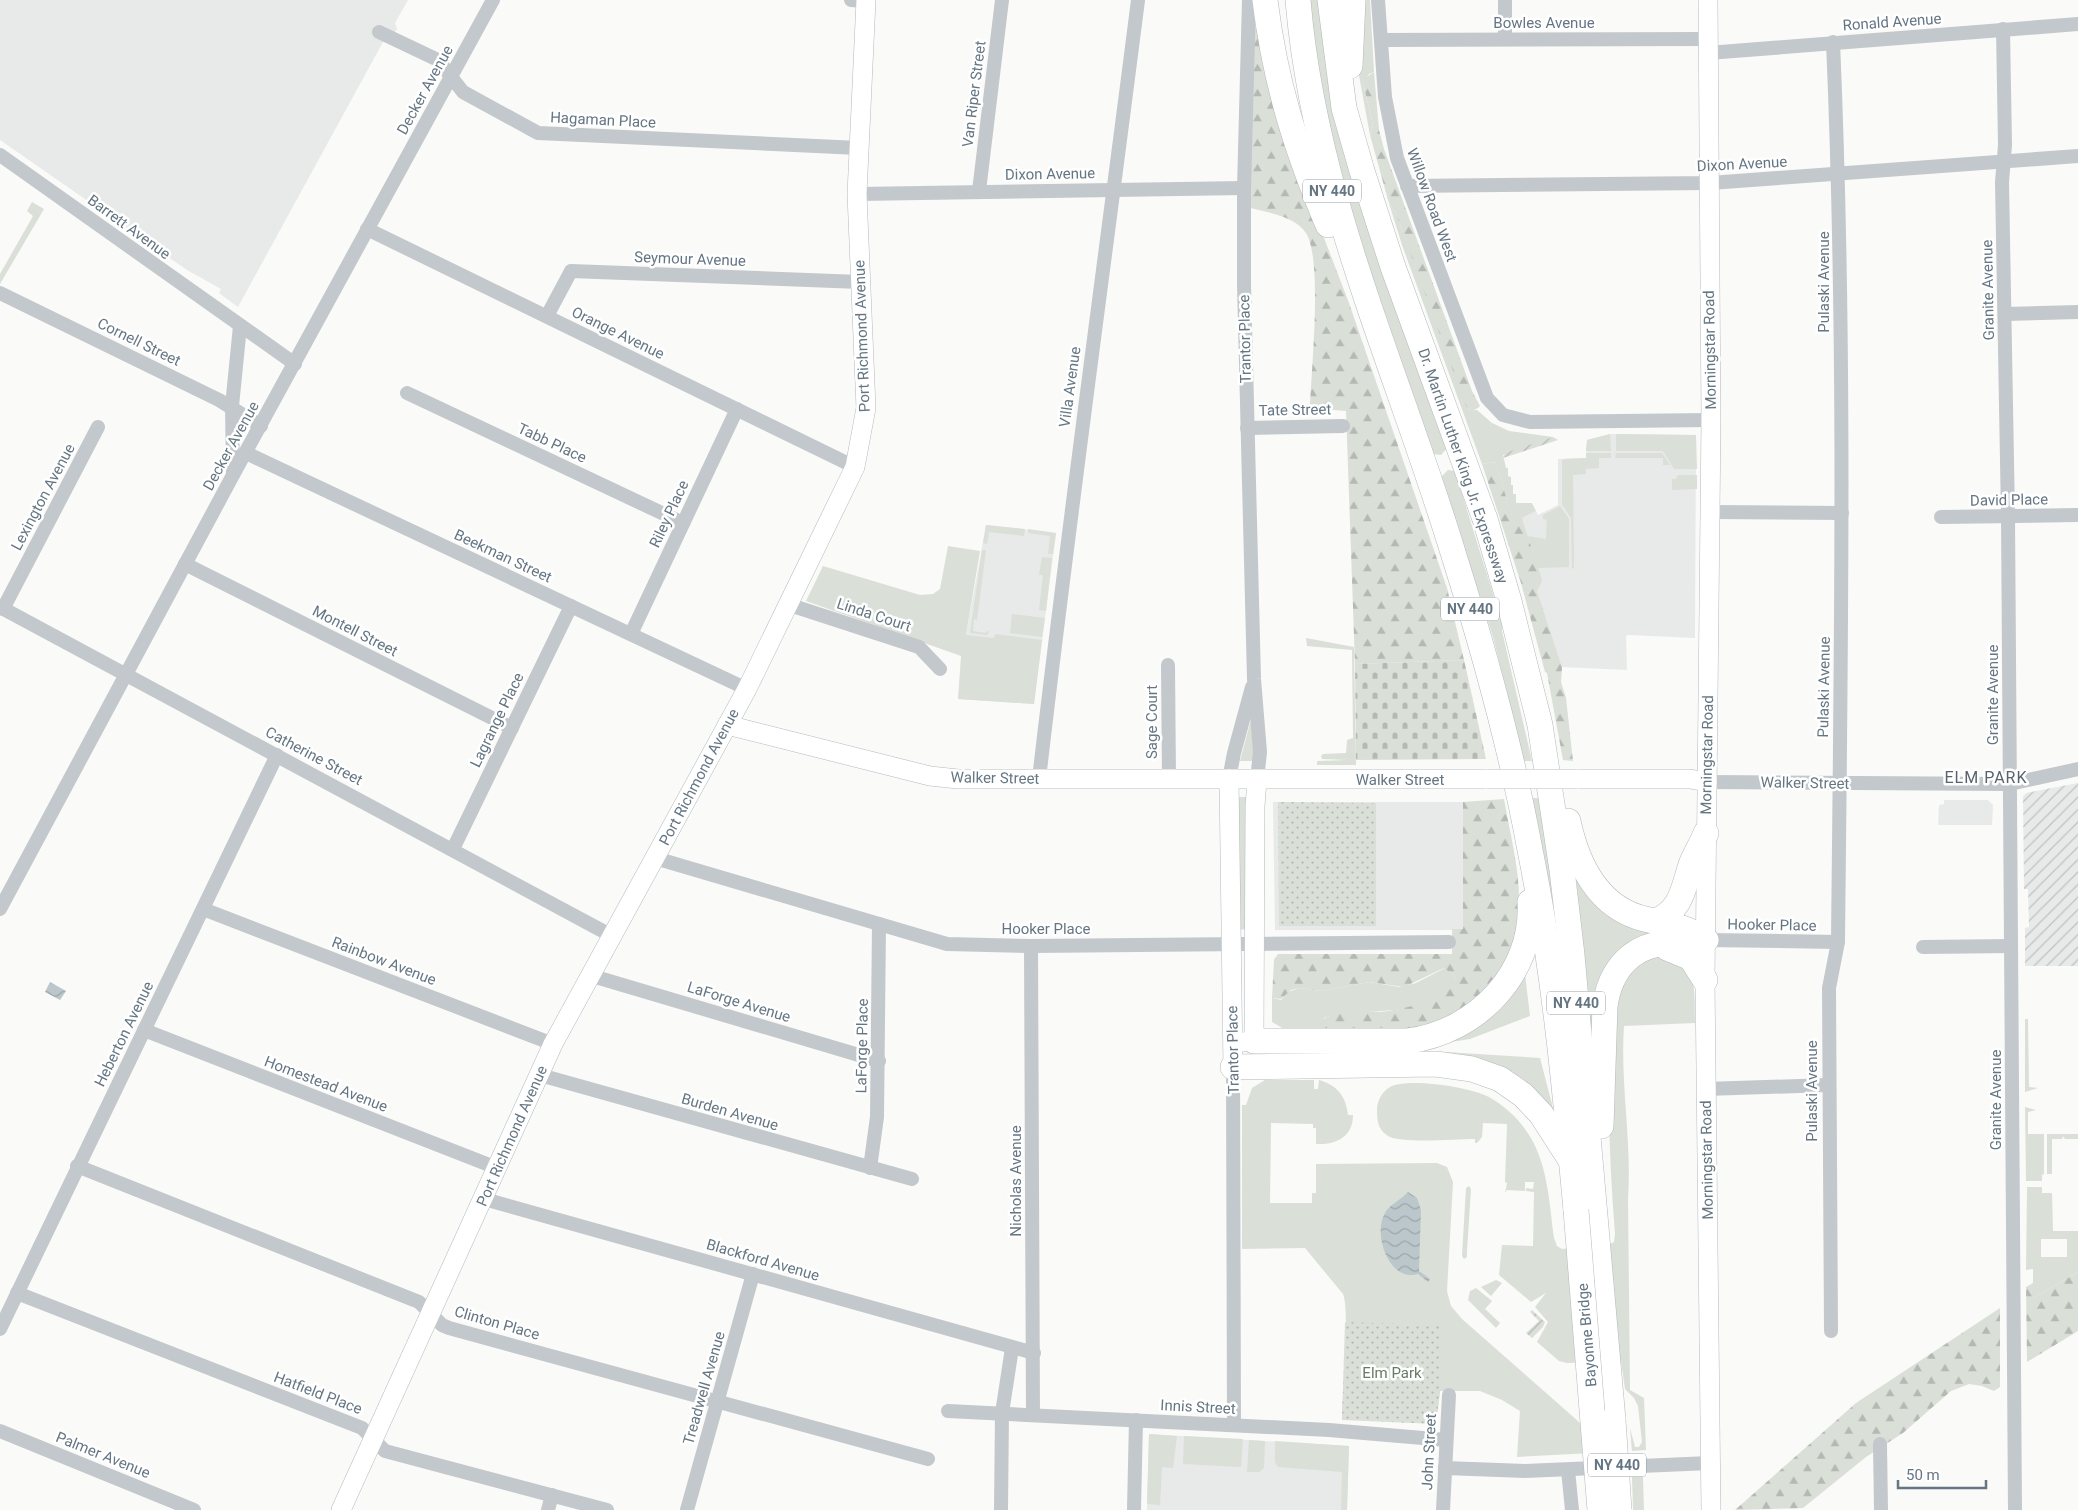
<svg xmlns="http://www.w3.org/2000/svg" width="2078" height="1510" font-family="Roboto,sans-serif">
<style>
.built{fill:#e8e9e9}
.industrial{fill:url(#industrial-furrows)}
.grass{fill:#dadfd7;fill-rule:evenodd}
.forest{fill:url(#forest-firs)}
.cemetery{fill:url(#cemetery-stones)}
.park{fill:url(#park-dots)}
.garden{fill:url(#garden-furrows)}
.water{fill:url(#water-waves)}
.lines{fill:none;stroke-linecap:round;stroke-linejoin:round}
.secondary-casing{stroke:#b3babf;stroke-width:20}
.highway-casing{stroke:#b4b9bd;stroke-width:26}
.street{stroke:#c3c8cc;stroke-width:14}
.secondary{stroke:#fff;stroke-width:19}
.highway{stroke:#fff;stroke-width:25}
.secondary-bridge-casing{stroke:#b3babf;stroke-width:20;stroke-linecap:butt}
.highway-bridge-casing{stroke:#b4b9bd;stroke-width:26;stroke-linecap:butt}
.secondary-bridge{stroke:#fff;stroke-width:19}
.highway-bridge{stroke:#fff;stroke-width:25}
.labels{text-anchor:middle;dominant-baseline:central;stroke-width:5;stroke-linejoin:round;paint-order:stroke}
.shield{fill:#fff;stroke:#939fa8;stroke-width:1}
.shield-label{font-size:14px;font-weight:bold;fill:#657683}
.street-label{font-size:15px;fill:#657683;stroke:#fff}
.park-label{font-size:15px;fill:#687a64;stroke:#fff}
.neighbourhood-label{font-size:16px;letter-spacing:1px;fill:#57646e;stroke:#fff}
</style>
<defs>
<pattern id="industrial-furrows" width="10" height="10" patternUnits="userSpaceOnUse" patternTransform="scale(1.25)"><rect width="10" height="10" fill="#e8e9e9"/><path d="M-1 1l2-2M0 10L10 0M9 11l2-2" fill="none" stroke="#c0c1c2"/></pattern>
<pattern id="forest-firs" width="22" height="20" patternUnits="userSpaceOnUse" patternTransform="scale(1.25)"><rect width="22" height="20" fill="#dadfd7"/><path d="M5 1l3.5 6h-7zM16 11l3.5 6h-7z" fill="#b4b9b4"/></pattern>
<pattern id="cemetery-stones" width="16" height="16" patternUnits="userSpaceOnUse" patternTransform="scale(1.25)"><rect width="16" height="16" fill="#dadfd7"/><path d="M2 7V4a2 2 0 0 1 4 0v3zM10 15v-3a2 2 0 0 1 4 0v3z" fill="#b4b9b4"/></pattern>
<pattern id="park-dots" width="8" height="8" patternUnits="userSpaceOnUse" patternTransform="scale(1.25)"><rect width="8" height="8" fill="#dadfd7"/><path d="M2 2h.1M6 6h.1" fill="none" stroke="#b4b9b4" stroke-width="1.8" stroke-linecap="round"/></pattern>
<pattern id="garden-furrows" width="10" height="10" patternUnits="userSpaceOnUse" patternTransform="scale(1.25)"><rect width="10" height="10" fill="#dadfd7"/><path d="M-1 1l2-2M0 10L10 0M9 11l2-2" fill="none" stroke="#b4b9b4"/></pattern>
<pattern id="water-waves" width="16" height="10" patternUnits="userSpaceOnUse" patternTransform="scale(1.25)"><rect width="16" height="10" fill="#bbc7cb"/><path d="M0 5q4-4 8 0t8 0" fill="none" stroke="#9ca6aa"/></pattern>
</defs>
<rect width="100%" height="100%" fill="#fafaf8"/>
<g class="built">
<polygon points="0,0 408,0 395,23 397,29 389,41 383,42 238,307 219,293 221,289 187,270 0,140"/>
<polygon points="1610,434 1696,435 1695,638 1628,635 1626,636 1627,670 1562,667 1515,526 1522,518 1536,511 1538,515 1558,505 1558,459 1586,458 1587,440"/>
<polygon points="986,525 1056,533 1034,704 958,699 966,635"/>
<polygon points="1944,800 1988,800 1993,805 1992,825 1938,825 1939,805 1944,804"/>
<polygon points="1273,802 1463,802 1463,930 1275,930"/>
<polygon points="1149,1434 1349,1446 1347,1510 1147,1510"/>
</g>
<polygon class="industrial" points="2078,783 2078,966 2025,966 2025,928 2029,927 2028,889 2024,889 2023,796 2026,793"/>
<g class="grass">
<polygon points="1307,0 1322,0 1326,67 1447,448 1441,455 1433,454 1363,259 1334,162"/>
<polygon points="1359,0 1370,0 1374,72 1369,74 1363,83 1373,125 1370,135 1358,70"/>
<polygon points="1388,200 1396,214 1469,409 1477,410 1492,423 1509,431 1553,437 1503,455 1506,468 1508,468 1508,476 1511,477 1511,485 1513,485 1513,494 1516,494 1516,503 1532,503 1536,511 1522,518 1523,522 1515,526 1495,462 1482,464 1402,245"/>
<polygon points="32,202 44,209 0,284 0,274 33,216 27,211"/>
<polygon points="1610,434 1611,451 1586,451 1587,440"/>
<polygon points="1616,434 1696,435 1697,469 1674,469 1663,451 1616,451"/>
<polygon points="1586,453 1611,453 1611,458 1599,458 1599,468 1586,469 1586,474 1573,475 1574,569 1572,568 1571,518 1562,504 1562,461 1564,459 1586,458"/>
<polygon points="1616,453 1662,453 1670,465 1663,465 1663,458 1615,458"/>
<polygon points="1448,470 1455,471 1502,623 1502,631 1532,761 1524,761 1493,637 1441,477"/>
<polygon points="1678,475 1697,475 1697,489 1672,490 1672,479 1676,479"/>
<polygon points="1560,506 1569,519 1569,567 1538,568 1528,536 1546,539 1547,520 1543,519 1543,515"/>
<polygon points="986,525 1025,529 1024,536 989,532 987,544 983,543"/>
<polygon points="1028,529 1056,533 1053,554 1048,554 1050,536 1028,533"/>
<polygon points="948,546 980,551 966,635 994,638 995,634 1042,640 1034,704 958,699 961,656 806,601 823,566 920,595 933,594 940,589"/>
<polygon points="982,550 986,550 977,620 974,619 973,631 985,633 990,630 987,635 970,633"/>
<polygon points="1042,557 1052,558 1046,611 1039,610 1043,575 1039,575"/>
<polygon points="1012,614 1045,618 1042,637 1010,633"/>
<polygon points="1306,638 1354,647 1356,765 1317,765 1317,761 1347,760 1322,759 1321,756 1323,754 1346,753 1347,740 1353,738 1352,650 1307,646"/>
<polygon points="1251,722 1254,761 1240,761 1250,723"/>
<polygon points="1236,797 1247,797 1247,929 1237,930"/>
<polygon points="1531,798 1541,798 1560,934 1556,935"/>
<polygon points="1580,877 1668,927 1641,939 1592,1048 1576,878"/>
<path d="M1672 952C1699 959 1699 985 1699 1008L1697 1009C1696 987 1697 960 1670 954L1671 957C1699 965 1694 999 1695 1023L1624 1026C1620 1084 1632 1141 1628 1199L1630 1390 1644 1398 1646 1450 1632 1451 1630 1428 1635 1447H1639L1642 1442 1638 1406 1634 1398 1625 1389 1621 1361 1567 1363 1559 1361 1537 1342 1548 1322 1535 1307 1546 1293 1531 1302 1499 1275 1502 1245 1533 1246 1534 1192 1526 1191V1188L1533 1189 1534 1182H1525V1191L1507 1190 1505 1193 1507 1183 1505 1182 1507 1124 1483 1123 1482 1137 1477 1143H1475V1139C1456 1139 1402 1144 1388 1136 1378 1130 1377 1121 1377 1110 1377 1100 1383 1090 1392 1086 1411 1078 1470 1087 1489 1097 1503 1105 1516 1116 1525 1129 1548 1160 1549 1202 1554 1238L1557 1246 1562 1249 1610 1244 1614 1242 1615 1234C1610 1171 1607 1108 1611 1044 1612 1027 1611 1008 1617 991 1626 968 1646 950 1672 952Z"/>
<path d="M1445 968 1454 975V984C1423 1019 1367 1007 1327 1017L1324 1018 1320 1031 1284 1029 1272 1022V998L1281 1000 1288 992 1300 988 1322 991 1369 982 1399 987 1416 983Z"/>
<polygon points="1525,974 1530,1016 1470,1039 1439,1044"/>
<polygon points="2025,1019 2028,1019 2029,1087 2038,1088 2025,1092"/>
<polygon points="1446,1052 1540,1058 1554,1112 1533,1094 1369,1054"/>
<path d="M1265 1080H1314V1089H1318L1319 1080C1337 1085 1346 1096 1348 1115H1353C1353 1137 1336 1145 1316 1144V1128H1313V1124L1271 1123 1270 1203H1312V1193H1316V1164L1437 1163 1447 1167 1453 1182 1447 1291 1451 1306 1462 1319 1579 1422 1583 1427 1591 1453 1517 1457 1520 1411 1502 1400 1480 1391H1440L1436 1424 1428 1403 1342 1420C1342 1398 1350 1309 1343 1294L1305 1248 1242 1249V1105H1246L1252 1088Z"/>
<polygon points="2025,1107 2036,1110 2028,1112 2028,1134 2044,1134 2044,1174 2042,1175 2042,1181 2026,1181"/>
<polygon points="2047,1134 2078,1134 2078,1139 2065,1139 2063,1136 2062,1139 2052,1139 2052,1174 2047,1174"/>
<polygon points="1469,1186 1471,1189 1467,1251 1467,1257 1464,1259 1462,1256 1466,1188"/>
<path d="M2027 1187H2042V1193H2052L2053 1231H2078V1272L2033 1298V1269L2026 1270ZM2041 1239H2067V1257H2041Z"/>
<polygon points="1496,1280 1502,1283 1491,1296 1481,1287"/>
<polygon points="1476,1288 1492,1301 1485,1309 1500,1323 1496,1328 1468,1300 1470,1291"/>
<polygon points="1149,1434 1177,1436 1173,1468 1162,1467 1160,1505 1147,1504"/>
<polygon points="1184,1436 1243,1439 1241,1467 1183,1464"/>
<polygon points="1249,1440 1265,1441 1264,1468 1259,1472 1247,1472"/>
<polygon points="1275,1441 1349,1446 1347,1510 1341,1510 1342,1472 1278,1467 1275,1462"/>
<polygon points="1632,1477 1643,1477 1644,1510 1633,1510"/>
</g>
<g class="forest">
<path d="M1256 16 1291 152 1349 303 1447 588 1464 660 1355 664 1346 411 1310 408C1311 372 1323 260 1306 233 1295 216 1265 212 1247 207L1250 97Z"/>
<path d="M1374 72 1379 130 1384 149 1472 391 1480 406C1475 411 1471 411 1466 406L1396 214 1388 200 1370 135 1373 125 1363 83 1365 78Z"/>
<polygon points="1495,462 1515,525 1523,522 1541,576 1542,581 1537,591 1562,667 1561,682 1566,698 1573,761 1563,760 1547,673 1545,672 1521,583 1482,464"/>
<path d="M1504 799C1510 834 1520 870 1519 905 1518 970 1469 1019 1407 1030 1381 1035 1347 1031 1320 1031V1022C1333 1008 1370 1014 1388 1011 1406 1008 1424 1004 1440 995 1448 990 1456 985 1454 975L1444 968 1404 987 1369 982 1322 991 1300 988 1291 990 1281 999 1272 998 1274 960 1278 954H1452V929H1463V802Z"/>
<polygon points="2078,1272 2078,1331 2027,1362 2026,1287 2033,1283 2033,1298"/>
<polygon points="2000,1308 2000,1387 1994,1391 1982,1386 1969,1384 1951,1391 1903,1433 1866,1457 1803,1508 1735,1510 1856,1403"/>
</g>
<polygon class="cemetery" points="1464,660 1486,759 1356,760 1355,664"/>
<g class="park">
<polygon points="1278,802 1376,803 1376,926 1279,926"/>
<polygon points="1345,1322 1439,1325 1440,1391 1436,1424 1342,1420"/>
</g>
<g class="garden">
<polygon points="1553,437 1558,440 1503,458 1505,453"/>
<polygon points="1532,1310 1545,1322 1543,1327 1532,1338 1526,1333 1539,1321 1530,1312"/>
</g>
<g class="water">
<polygon points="50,982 66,991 60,1000 45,992"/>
<path d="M1408 1192 1417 1198 1421 1210 1419 1271 1430 1279 1428 1282 1418 1274C1390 1283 1372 1235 1385 1213 1390 1204 1401 1200 1408 1192Z"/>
</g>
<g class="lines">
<defs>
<g id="secondary">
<polyline points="1708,0 1711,420 1705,980 1711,1510"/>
<polyline points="727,725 930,776 958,779 1487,779"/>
<polyline points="1229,779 1233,1067"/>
<polyline points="1577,779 1690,779 1707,782"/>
<polyline points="1242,1042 1254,1041 1255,806 1257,780"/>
<polyline points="341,1510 553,1044 747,689 855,467 866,408 857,194 866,0"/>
</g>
<g id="highway">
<path d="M1265 0C1275 82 1296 149 1328 225"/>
<path d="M1298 0C1314 196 1399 373 1455 559 1485 654 1512 752 1530 850 1554 969 1565 1090 1576 1210"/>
<polyline points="1330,0 1344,108 1362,171 1393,267 1485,519 1509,601 1540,725 1562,870 1572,955 1613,1420"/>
<polyline points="1350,66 1353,0"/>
<path d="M1568 821C1577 863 1598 908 1645 919 1669 925 1683 925 1706 940 1694 949 1685 943 1672 943 1633 943 1610 969 1605 1006L1601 1126"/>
<path d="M1656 921C1683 909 1683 887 1692 862 1696 853 1702 843 1706 833"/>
<polyline points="1667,948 1691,958 1705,980"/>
<path d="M1254 1041H1408C1477 1032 1534 973 1530 902"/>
<polyline points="1233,1067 1436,1064 1472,1069 1500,1079 1523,1095 1541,1114 1570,1159"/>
</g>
</defs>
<use href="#secondary" class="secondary-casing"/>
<use href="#highway" class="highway-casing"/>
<g class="street">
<polyline points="851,0 866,1"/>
<polyline points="1249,0 1244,188 1244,285 1254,679 1260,752 1257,780"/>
<polyline points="1378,0 1385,97 1397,158 1487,398 1503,415 1530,422 1711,420"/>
<polyline points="1505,0 1505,39"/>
<polyline points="2003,29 2005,145 2002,182 2008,516 2015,1510"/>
<polyline points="379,32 438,60 463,92 538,133 859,148"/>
<polyline points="1381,40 1708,39"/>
<polyline points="1708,53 2078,24"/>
<polyline points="0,155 295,364"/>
<polyline points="1407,186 1710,183 2078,156"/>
<polyline points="979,191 1002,0"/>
<polyline points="857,194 1244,188"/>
<polyline points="367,229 855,467"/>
<polyline points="0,293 219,400 261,426"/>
<polyline points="2005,314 2078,312"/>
<polyline points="547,316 571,271 860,282"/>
<polyline points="407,393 683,523"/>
<polyline points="1247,428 1343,426"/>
<polyline points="246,453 747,689"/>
<polyline points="233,474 232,406 240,326"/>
<polyline points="1710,512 1842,513"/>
<polyline points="1941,517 2078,515"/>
<polyline points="185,564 512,728"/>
<polyline points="790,605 919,647 940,669"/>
<polyline points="0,607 612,936"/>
<polyline points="3,609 98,427"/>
<polyline points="631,634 737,409"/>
<polyline points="1168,665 1169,779"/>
<path d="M1039 779C1069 519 1105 260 1138 0"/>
<polyline points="1229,779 1234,753 1252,687"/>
<polyline points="1707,782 2010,784 2078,769"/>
<polyline points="453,849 571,606"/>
<polyline points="655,858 947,944 1031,946 1449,942"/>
<polyline points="0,909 233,475 493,0"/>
<polyline points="203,909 553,1044"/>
<polyline points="1706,940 1838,942"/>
<polyline points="1031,946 1033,1415"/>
<polyline points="1923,947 2011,946"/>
<polyline points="589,975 879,1061"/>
<polyline points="144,1030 497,1168"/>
<polyline points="1233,1067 1234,1425"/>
<polyline points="540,1075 912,1179"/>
<polyline points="1706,1089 1828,1085"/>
<polyline points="77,1166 419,1302 442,1325 449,1328 928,1459"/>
<polyline points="870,1168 877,1117 879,924"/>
<polyline points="484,1199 1034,1353"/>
<polyline points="17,1293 362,1428 385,1451 607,1510"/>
<polyline points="0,1329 277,755"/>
<path d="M1831 1331 1829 988 1838 942C1841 642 1846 342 1833 42"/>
<polyline points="948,1411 1329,1430 1446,1440"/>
<polyline points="0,1431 194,1510"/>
<polyline points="1880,1444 1881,1510"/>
<polyline points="1445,1468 1525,1471 1710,1463"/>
<polyline points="1568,1470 1572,1510"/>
<polyline points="548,1510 552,1495"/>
<polyline points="687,1510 753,1274"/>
<polyline points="1001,1510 1002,1413 1012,1348"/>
<polyline points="1134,1510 1136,1420"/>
<polyline points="1443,1510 1449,1395"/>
</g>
<use href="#secondary" class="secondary"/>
<use href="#highway" class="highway"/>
<defs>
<polyline id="secondary-bridge" points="1487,779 1577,779"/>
<g id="highway-bridge">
<polyline points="1576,1210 1600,1510"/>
<polyline points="1613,1420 1619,1510"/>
</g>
</defs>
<use href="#secondary-bridge" class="secondary-bridge-casing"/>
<use href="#highway-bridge" class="highway-bridge-casing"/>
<use href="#secondary-bridge" class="secondary-bridge"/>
<use href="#highway-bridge" class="highway-bridge"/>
</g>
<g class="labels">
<g class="shield">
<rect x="1303" y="179.5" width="58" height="23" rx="4"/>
<rect x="1441" y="597.5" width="58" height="23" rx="4"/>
<rect x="1547" y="991.5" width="58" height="23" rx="4"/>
<rect x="1588" y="1453.5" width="58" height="23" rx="4"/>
</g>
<g class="shield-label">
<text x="1332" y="191">NY 440</text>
<text x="1470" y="609">NY 440</text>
<text x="1576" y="1003">NY 440</text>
<text x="1617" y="1465">NY 440</text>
</g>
<g class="street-label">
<text transform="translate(1892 22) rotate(-4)">Ronald Avenue</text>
<text x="1544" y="23">Bowles Avenue</text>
<text transform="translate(425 90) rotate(-61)">Decker Avenue</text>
<text transform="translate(974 94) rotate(-83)">Van Riper Street</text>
<text transform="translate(603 120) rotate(3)">Hagaman Place</text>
<text transform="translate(1742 164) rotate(-3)">Dixon Avenue</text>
<text transform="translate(1050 174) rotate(-1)">Dixon Avenue</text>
<text transform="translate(1432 205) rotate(70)">Willow Road West</text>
<text transform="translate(129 227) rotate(36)">Barrett Avenue</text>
<text transform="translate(690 259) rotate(2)">Seymour Avenue</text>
<text transform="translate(1824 282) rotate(-90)">Pulaski Avenue</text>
<text transform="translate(1988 290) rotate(-91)">Granite Avenue</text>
<text transform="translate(618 333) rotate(26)">Orange Avenue</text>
<text transform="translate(862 336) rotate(-92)">Port Richmond Avenue</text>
<text transform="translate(1245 339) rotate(-91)">Trantor Place</text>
<text transform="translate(139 342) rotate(26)">Cornell Street</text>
<text transform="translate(1710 350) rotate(-91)">Morningstar Road</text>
<text transform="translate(1070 387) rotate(-82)">Villa Avenue</text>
<text transform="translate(1295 410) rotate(-1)">Tate Street</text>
<text transform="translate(552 443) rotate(25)">Tabb Place</text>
<text transform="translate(231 446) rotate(-61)">Decker Avenue</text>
<text transform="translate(1463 466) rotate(71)">Dr. Martin Luther King Jr. Expressway</text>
<text transform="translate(43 497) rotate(-62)">Lexington Avenue</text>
<text transform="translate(2009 500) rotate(-1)">David Place</text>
<text transform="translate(669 514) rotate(-65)">Riley Place</text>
<text transform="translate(503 556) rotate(25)">Beekman Street</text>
<text transform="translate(874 615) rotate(18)">Linda Court</text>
<text transform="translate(355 631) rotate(27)">Montell Street</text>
<text transform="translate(1824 687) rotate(-89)">Pulaski Avenue</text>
<text transform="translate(1993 695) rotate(-90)">Granite Avenue</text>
<text transform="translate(497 720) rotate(-64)">Lagrange Place</text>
<text transform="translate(1152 722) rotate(-90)">Sage Court</text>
<text transform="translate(1707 755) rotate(-89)">Morningstar Road</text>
<text transform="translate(314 756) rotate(28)">Catherine Street</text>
<text transform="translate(699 777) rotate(-62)">Port Richmond Avenue</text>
<text transform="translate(995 778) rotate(1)">Walker Street</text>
<text x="1400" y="780">Walker Street</text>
<text transform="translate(1805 783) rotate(1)">Walker Street</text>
<text transform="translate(1772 925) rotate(1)">Hooker Place</text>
<text x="1046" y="929">Hooker Place</text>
<text transform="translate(384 961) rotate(21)">Rainbow Avenue</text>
<text transform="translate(739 1002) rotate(17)">LaForge Avenue</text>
<text transform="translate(124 1034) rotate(-64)">Heberton Avenue</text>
<text transform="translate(862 1046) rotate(-89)">LaForge Place</text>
<text transform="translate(1233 1050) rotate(-91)">Trantor Place</text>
<text transform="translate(326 1084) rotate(21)">Homestead Avenue</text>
<text transform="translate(1812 1091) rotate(-90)">Pulaski Avenue</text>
<text transform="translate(1996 1100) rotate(-90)">Granite Avenue</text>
<text transform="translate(730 1112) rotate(16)">Burden Avenue</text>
<text transform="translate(512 1136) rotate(-66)">Port Richmond Avenue</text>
<text transform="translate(1707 1160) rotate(-91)">Morningstar Road</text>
<text transform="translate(1016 1181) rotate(-90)">Nicholas Avenue</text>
<text transform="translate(763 1260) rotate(16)">Blackford Avenue</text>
<text transform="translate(497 1323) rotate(16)">Clinton Place</text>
<text transform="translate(1587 1335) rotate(-95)">Bayonne Bridge</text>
<text transform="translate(704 1388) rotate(-74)">Treadwell Avenue</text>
<text transform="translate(318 1393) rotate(21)">Hatfield Place</text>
<text transform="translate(1198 1407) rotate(3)">Innis Street</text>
<text transform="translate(1429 1452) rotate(-87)">John Street</text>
<text transform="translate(103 1455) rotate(22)">Palmer Avenue</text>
</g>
<g class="park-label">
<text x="1392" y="1373">Elm Park</text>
</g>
<g class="neighbourhood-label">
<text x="1986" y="777">ELM PARK</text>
</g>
</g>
<path d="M1898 1480v8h88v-8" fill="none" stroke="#657683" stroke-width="2.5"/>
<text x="1906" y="1480" font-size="15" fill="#657683" stroke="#ffffff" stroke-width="4" paint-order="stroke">50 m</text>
</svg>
